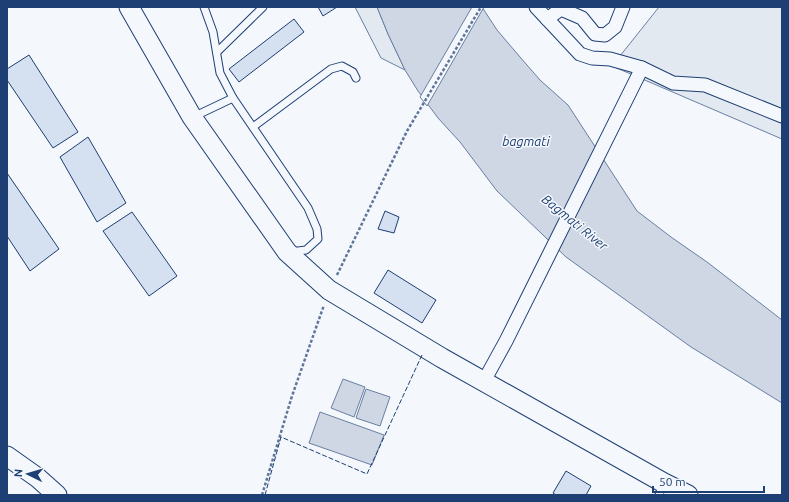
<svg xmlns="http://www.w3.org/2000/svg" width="789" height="502" font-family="Ubuntu,sans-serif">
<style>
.green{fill:#e3e9f0;stroke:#687fa3}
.water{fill:#cfd7e4;stroke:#687fa3}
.pier{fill:#f4f7fb;stroke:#687fa3}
.building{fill:#d5e0f0;stroke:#1d3f73}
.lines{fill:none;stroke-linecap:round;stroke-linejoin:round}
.lane-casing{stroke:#1d3f73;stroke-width:9}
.street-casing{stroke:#1d3f73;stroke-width:15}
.secondary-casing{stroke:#1d3f73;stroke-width:21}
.path{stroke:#5e769c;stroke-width:2.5;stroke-dasharray:3 2;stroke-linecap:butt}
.lane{stroke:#f4f7fb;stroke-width:7}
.street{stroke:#f4f7fb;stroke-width:13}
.secondary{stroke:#f4f7fb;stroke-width:19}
.fence{stroke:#1d3f73;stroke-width:1;stroke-dasharray:5 2;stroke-linecap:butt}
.labels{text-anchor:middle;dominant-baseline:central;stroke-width:3;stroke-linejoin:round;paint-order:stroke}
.water-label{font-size:13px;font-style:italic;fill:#1d3f73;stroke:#f4f7fb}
</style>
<rect width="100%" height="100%" fill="#f4f7fb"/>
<g class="green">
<polygon points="355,7 377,7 388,34 405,70 381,58"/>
<polygon points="659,7 782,7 782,139 612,66"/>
</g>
<g class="water">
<polygon points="377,7 482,7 497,30 520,57 540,80 568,105 637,211 671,237 707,262 782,320 782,403 691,347 566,257 497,191 460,142 438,118 418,91 405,70 388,34"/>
<polygon points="343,379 365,387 354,417 331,408"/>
<polygon points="366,389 390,397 380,426 356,418"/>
<polygon points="320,412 384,435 372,465 309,443"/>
</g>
<polygon class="pier" points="472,7 484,7 427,106 420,97"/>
<g class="building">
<polygon points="318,7 337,7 323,16"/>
<polygon points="294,19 304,32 239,82 229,69"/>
<polygon points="29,55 78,132 53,148 7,80 7,69"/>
<polygon points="88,137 126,203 97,222 60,157"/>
<polygon points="7,173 59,249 30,271 7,236"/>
<polygon points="385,211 399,217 394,233 378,229"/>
<polygon points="132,212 177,276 149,296 103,231"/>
<polygon points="388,270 436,300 422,323 374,293"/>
<polygon points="566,471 591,486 586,495 556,495 553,493"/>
</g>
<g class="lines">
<defs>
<g id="lane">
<polyline points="204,7 213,32 220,73 233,98 308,208 317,229 318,239 306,250 290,252"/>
<polyline points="217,52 263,7"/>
<polyline points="193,117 233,98"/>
<polyline points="253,127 331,69 342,66 353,72 356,78"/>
<polyline points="659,495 663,483"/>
</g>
<g id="street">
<polyline points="536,7 580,54 592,58 610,59 642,68 673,83 705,85 782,116"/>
<polyline points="547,19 561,9 582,18 595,34 605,35 615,27 623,7"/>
<polyline points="484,381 506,341 642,68"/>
</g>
<g id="secondary">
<polyline points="129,7 192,117 287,252 329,290 442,358 664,483 688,495"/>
<polyline points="7,456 38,478 57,495"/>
</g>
</defs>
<use href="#lane" class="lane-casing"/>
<use href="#street" class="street-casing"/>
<use href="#secondary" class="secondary-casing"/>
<g class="path">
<polyline points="337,275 407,131 481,7"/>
<polyline points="262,495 292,396 324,305"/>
</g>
<use href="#lane" class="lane"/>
<use href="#street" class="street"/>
<use href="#secondary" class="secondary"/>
<polyline class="fence" points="265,495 281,437 367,474 422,355 423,356"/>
</g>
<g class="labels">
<g class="water-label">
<text x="526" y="141">bagmati</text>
<text transform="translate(575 222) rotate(39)">Bagmati River</text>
</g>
</g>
<rect width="789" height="502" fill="none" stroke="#1d3f73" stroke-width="16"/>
<g transform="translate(28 474) rotate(275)" stroke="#f4f7fb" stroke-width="3" paint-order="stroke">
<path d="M0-3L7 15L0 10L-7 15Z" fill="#1d3f73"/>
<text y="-6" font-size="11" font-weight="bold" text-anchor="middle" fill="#1d3f73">N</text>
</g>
<path d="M653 486v6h111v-6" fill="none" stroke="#1d3f73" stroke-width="2"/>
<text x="659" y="486" font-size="12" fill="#1d3f73" stroke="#f4f7fb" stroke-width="3" paint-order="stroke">50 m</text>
</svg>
